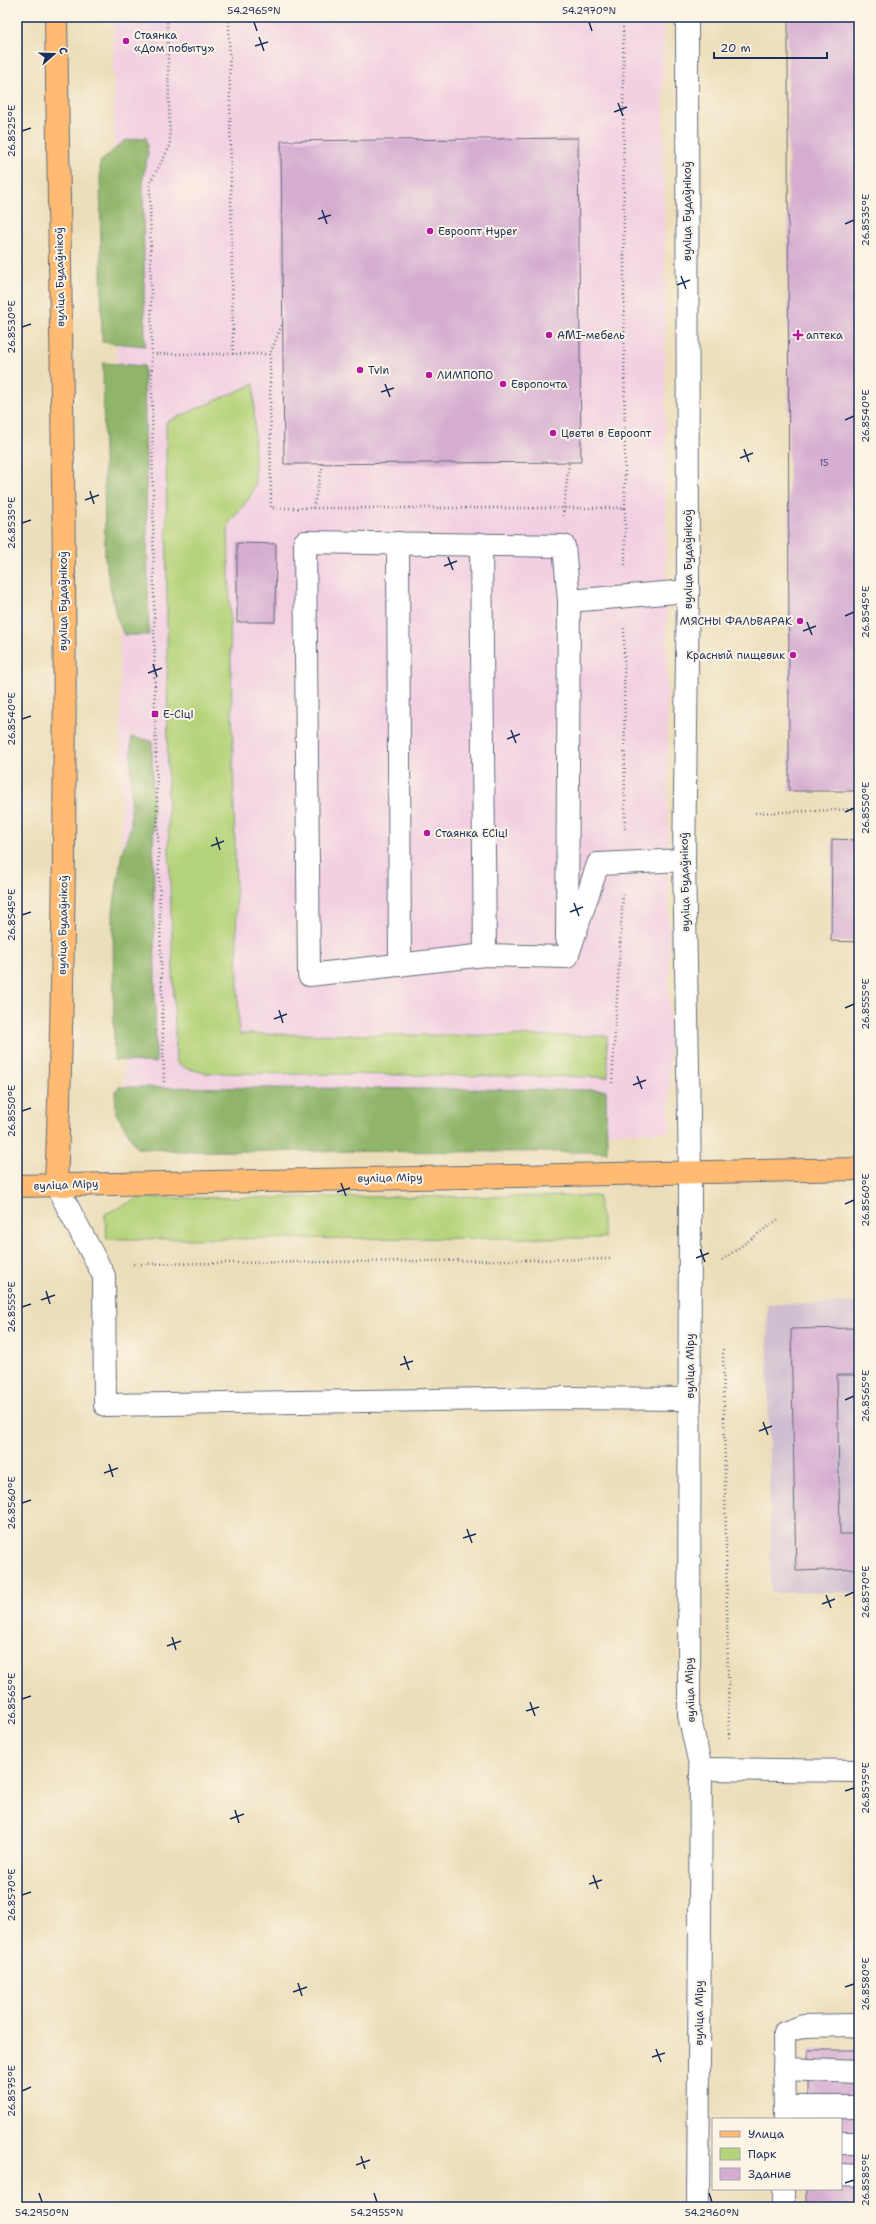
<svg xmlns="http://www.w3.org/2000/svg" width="876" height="2224" font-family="'Shantell Sans',sans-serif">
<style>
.built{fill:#f2d0e2}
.industrial{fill:#cfbed0}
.green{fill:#b5d37a;stroke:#68816c}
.forest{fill:#90b56a;stroke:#567264}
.building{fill:#d5add1}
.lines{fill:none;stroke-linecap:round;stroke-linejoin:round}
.minor-casing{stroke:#646c7e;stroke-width:24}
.major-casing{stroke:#646c7e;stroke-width:24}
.path{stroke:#646c7e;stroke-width:2.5;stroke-dasharray:1 3;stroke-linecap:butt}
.minor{stroke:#fff;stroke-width:22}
.major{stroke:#ffbb71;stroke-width:22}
.ticks{fill:none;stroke:#1b2f5e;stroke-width:1.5}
.poi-dot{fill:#b5179e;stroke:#fcf5e5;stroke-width:1.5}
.labels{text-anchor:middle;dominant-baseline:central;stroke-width:4;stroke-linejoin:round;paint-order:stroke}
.number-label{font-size:9px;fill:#4a4e7b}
.poi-label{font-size:11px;fill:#1b2f5e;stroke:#fcf5e5;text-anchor:start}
.street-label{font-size:11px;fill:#1b2f5e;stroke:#fcf5e5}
.neatline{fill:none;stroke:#1b2f5e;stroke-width:1.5}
.ticks-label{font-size:10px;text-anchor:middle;fill:#1b2f5e}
</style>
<rect width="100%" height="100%" fill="#fcf5e5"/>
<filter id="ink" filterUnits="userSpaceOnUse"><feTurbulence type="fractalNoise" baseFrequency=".025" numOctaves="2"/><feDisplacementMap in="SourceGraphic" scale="8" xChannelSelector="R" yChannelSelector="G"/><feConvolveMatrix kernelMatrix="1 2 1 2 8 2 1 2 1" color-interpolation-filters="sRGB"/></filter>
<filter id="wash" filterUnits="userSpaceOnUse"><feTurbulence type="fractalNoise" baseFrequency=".012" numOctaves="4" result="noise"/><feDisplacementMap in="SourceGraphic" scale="16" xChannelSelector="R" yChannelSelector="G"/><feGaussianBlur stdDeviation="0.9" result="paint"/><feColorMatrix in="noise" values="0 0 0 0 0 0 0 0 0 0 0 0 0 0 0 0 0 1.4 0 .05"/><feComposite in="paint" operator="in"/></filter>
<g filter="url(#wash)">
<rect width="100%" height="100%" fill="#ecdeba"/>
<polygon class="built" points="113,17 663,17 670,1132 125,1137"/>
<polygon class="industrial" points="859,1303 859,1592 771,1593 767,1304"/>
<g class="green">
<polygon points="254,384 255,484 250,497 228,525 239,1034 607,1036 608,1077 205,1073 183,1067 176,1061 168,819 166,422"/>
<polygon points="598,1196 605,1238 107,1239 105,1214 139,1198"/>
</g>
<g class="forest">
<polygon points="17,17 23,343 17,343"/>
<polygon points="146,137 148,154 143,179 145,346 102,342 100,162 124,141"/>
<polygon points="103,363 144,366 149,635 124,635 116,616 105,558"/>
<polygon points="131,737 152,741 156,1063 114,1060 113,911 122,852 131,825"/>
<polygon points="119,1087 606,1090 607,1152 179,1151 137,1148 116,1113 115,1091"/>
</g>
<g id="blocks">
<g class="building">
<polygon points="788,17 859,17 859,791 789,791"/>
<polygon points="578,138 581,462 284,464 281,141"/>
<polygon points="237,543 276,544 275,622 237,622"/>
<polygon points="832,839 859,840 859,942 831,941"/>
<polygon points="859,1328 859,1375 837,1375 840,1534 859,1534 859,1569 796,1571 791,1329"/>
<polygon points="808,2050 857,2050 855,2207 807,2207 807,2189 841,2189 841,2119 808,2119"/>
</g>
</g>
</g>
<g filter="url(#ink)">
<use href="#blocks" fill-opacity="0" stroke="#646c7e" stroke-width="1"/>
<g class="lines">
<defs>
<g id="minor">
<polyline points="687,17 688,591 684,860 690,1172 689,1715 701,1769 698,2207"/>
<polyline points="398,543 400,965"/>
<polyline points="481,544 485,955"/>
<polyline points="684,860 598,864 567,957 485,955 309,975 305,542 564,546 569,601 688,591"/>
<polyline points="567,938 569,601"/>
<polyline points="56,1185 104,1276 105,1405 562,1398 690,1399"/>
<polyline points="701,1769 859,1771"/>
<polyline points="784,2069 859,2072"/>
<polyline points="785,2107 859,2107"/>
<polyline points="785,2119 784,2033 803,2026 852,2025 859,2028"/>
<polyline points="841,2143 859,2143"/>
<polyline points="841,2175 859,2176"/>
<polyline points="783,2207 783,2189"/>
</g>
<g id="major">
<path d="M56 1185C72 796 62 406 56 17"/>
<polyline points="17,1186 859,1169"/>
</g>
</defs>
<use href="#minor" class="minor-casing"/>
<use href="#major" class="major-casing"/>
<g class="path">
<polyline points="229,17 233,354"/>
<polyline points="152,354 270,354 283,322"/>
<polyline points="270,354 271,508 625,508 623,17"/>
<polyline points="313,508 323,464"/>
<polyline points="563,516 569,462"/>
<polyline points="625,565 625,508"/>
<polyline points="624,628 625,831"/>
<polyline points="755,813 859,809"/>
<polyline points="164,1082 155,714 150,183 170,146 167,17"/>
<polyline points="612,1083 623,894"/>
<polyline points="722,1260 780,1218"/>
<polyline points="133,1264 613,1259"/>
<polyline points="723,1349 729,1738"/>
</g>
<use href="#minor" class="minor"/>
<use href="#major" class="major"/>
</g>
</g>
<path class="ticks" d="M254 22 257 31M589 22 592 31M259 37 264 51M255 46 268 42M618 103 623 116M614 112 627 107M22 131 31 128M322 210 327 224M318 219 331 215M845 224 854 220M681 276 686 289M677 285 690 280M22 327 31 324M385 384 390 397M381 392 394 388M845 420 854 416M744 449 749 462M740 458 753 453M90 491 94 504M85 500 99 495M22 523 31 520M448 557 453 570M444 566 457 561M845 616 854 612M807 622 812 635M803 631 816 626M153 664 157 677M148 673 162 668M22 719 31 716M511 730 516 743M507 739 520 734M845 812 854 808M216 837 220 850M211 846 224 841M574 903 579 916M570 912 583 907M22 915 31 912M845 1008 854 1004M279 1010 283 1023M274 1019 287 1014M637 1076 642 1089M633 1085 646 1080M22 1111 31 1108M341 1183 346 1196M337 1192 350 1188M845 1204 854 1200M700 1249 705 1262M696 1258 709 1253M46 1291 50 1304M41 1300 55 1295M22 1307 31 1304M404 1356 409 1370M400 1365 413 1361M845 1400 854 1396M763 1422 768 1435M759 1431 772 1426M109 1464 113 1477M104 1473 118 1468M22 1503 31 1500M467 1529 472 1543M463 1538 476 1534M826 1595 831 1608M845 1596 854 1592M822 1604 835 1599M172 1637 176 1650M167 1646 181 1641M22 1699 31 1696M530 1702 535 1716M526 1711 539 1707M845 1791 854 1788M235 1810 239 1823M230 1819 244 1814M593 1875 598 1889M589 1884 602 1880M22 1895 31 1892M298 1983 302 1996M845 1987 854 1984M293 1992 307 1987M656 2049 661 2062M652 2057 665 2053M22 2091 31 2087M361 2156 365 2169M356 2165 370 2160M845 2183 854 2180M39 2193 42 2202M374 2193 377 2202M709 2193 712 2202"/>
<g class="poi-dot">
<circle cx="126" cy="41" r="4"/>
<circle cx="430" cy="231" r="4"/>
<circle cx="549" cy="335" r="4"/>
<path d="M796 329h4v4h4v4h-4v4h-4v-4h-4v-4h4z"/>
<circle cx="360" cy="370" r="4"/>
<circle cx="429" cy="375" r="4"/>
<circle cx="503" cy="384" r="4"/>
<circle cx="553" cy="433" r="4"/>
<circle cx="800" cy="621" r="4"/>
<circle cx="793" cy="655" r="4"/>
<rect x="151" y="710" width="8" height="8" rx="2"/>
<circle cx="427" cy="833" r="4"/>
</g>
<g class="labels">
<g class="number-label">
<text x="824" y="463">15</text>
</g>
<g class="poi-label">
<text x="134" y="35">Стаянка<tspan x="134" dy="13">«Дом побыту»</tspan></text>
<text x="438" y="231">Евроопт Hyper</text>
<text x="557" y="335">AMI-мебель</text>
<text x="806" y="335">аптека</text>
<text x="368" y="370">Tvin</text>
<text x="437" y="375">ЛИМПОПО</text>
<text x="511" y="384">Европочта</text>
<text x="561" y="433">Цветы в Евроопт</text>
<text x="792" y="621" text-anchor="end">МЯСНЫ ФАЛЬВАРАК</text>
<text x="785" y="655" text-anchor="end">Красный пищевик</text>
<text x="163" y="714">Е-Сіці</text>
<text x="435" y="833">Стаянка ЕСіці</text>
</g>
<g class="street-label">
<text transform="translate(687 211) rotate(-90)">вуліца Будаўнікоў</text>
<text transform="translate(60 277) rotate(-91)">вуліца Будаўнікоў</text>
<text transform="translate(688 559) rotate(-90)">вуліца Будаўнікоў</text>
<text transform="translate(63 601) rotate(-90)">вуліца Будаўнікоў</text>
<text transform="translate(685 882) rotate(-91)">вуліца Будаўнікоў</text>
<text transform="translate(63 925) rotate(-89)">вуліца Будаўнікоў</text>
<text transform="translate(390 1178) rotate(-1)">вуліца Міру</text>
<text transform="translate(66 1185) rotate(-2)">вуліца Міру</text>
<text transform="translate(690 1366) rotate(-90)">вуліца Міру</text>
<text transform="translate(690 1690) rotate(-92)">вуліца Міру</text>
<text transform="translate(699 2013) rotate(-90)">вуліца Міру</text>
</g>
</g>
<rect width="876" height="2224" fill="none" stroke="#fcf5e5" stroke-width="44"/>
<rect x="712" y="2118" width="130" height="72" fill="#fcf5e5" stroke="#a2a6af"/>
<rect x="720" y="2131" width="20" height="6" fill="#ffbb71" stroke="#a2a6af"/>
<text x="748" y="2138" font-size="12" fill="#1b2f5e">Улица</text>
<rect x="720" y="2148" width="20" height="12" fill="#b5d37a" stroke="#a2a6af"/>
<text x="748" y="2158" font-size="12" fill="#1b2f5e">Парк</text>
<rect x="720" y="2168" width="20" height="12" fill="#d5add1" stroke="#a2a6af"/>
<text x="748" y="2178" font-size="12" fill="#1b2f5e">Здание</text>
<g transform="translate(54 54) rotate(70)" stroke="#fcf5e5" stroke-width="3" paint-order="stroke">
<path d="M0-3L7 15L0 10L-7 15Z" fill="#1b2f5e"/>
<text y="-6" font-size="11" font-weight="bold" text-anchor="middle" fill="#1b2f5e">С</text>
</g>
<path d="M714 52v6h113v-6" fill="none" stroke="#1b2f5e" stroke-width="2"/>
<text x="720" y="52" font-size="12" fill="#1b2f5e" stroke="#fcf5e5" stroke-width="3" paint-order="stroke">20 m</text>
<rect x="22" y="22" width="832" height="2180" class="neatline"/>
<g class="ticks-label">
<text x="254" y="14">54.2965°N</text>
<text x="589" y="14">54.2970°N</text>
<text transform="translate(11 131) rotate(-90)" y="4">26.8525°E</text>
<text transform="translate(865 220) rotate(-90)" y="4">26.8535°E</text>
<text transform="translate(11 327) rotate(-90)" y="4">26.8530°E</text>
<text transform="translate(865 416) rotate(-90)" y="4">26.8540°E</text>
<text transform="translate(11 523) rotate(-90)" y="4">26.8535°E</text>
<text transform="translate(865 612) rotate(-90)" y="4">26.8545°E</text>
<text transform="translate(11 719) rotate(-90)" y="4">26.8540°E</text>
<text transform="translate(865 808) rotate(-90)" y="4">26.8550°E</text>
<text transform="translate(11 915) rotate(-90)" y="4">26.8545°E</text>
<text transform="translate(865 1004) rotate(-90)" y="4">26.8555°E</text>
<text transform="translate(11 1111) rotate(-90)" y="4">26.8550°E</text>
<text transform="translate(865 1200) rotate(-90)" y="4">26.8560°E</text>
<text transform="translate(11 1307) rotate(-90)" y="4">26.8555°E</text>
<text transform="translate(865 1396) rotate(-90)" y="4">26.8565°E</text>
<text transform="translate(11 1503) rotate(-90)" y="4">26.8560°E</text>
<text transform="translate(865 1592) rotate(-90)" y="4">26.8570°E</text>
<text transform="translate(11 1699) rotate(-90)" y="4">26.8565°E</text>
<text transform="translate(865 1788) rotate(-90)" y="4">26.8575°E</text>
<text transform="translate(11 1895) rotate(-90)" y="4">26.8570°E</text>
<text transform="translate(865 1984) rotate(-90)" y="4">26.8580°E</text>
<text transform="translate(11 2091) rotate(-90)" y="4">26.8575°E</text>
<text transform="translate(865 2180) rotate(-90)" y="4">26.8585°E</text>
<text x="42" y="2216">54.2950°N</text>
<text x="377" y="2216">54.2955°N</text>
<text x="712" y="2216">54.2960°N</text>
</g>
</svg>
